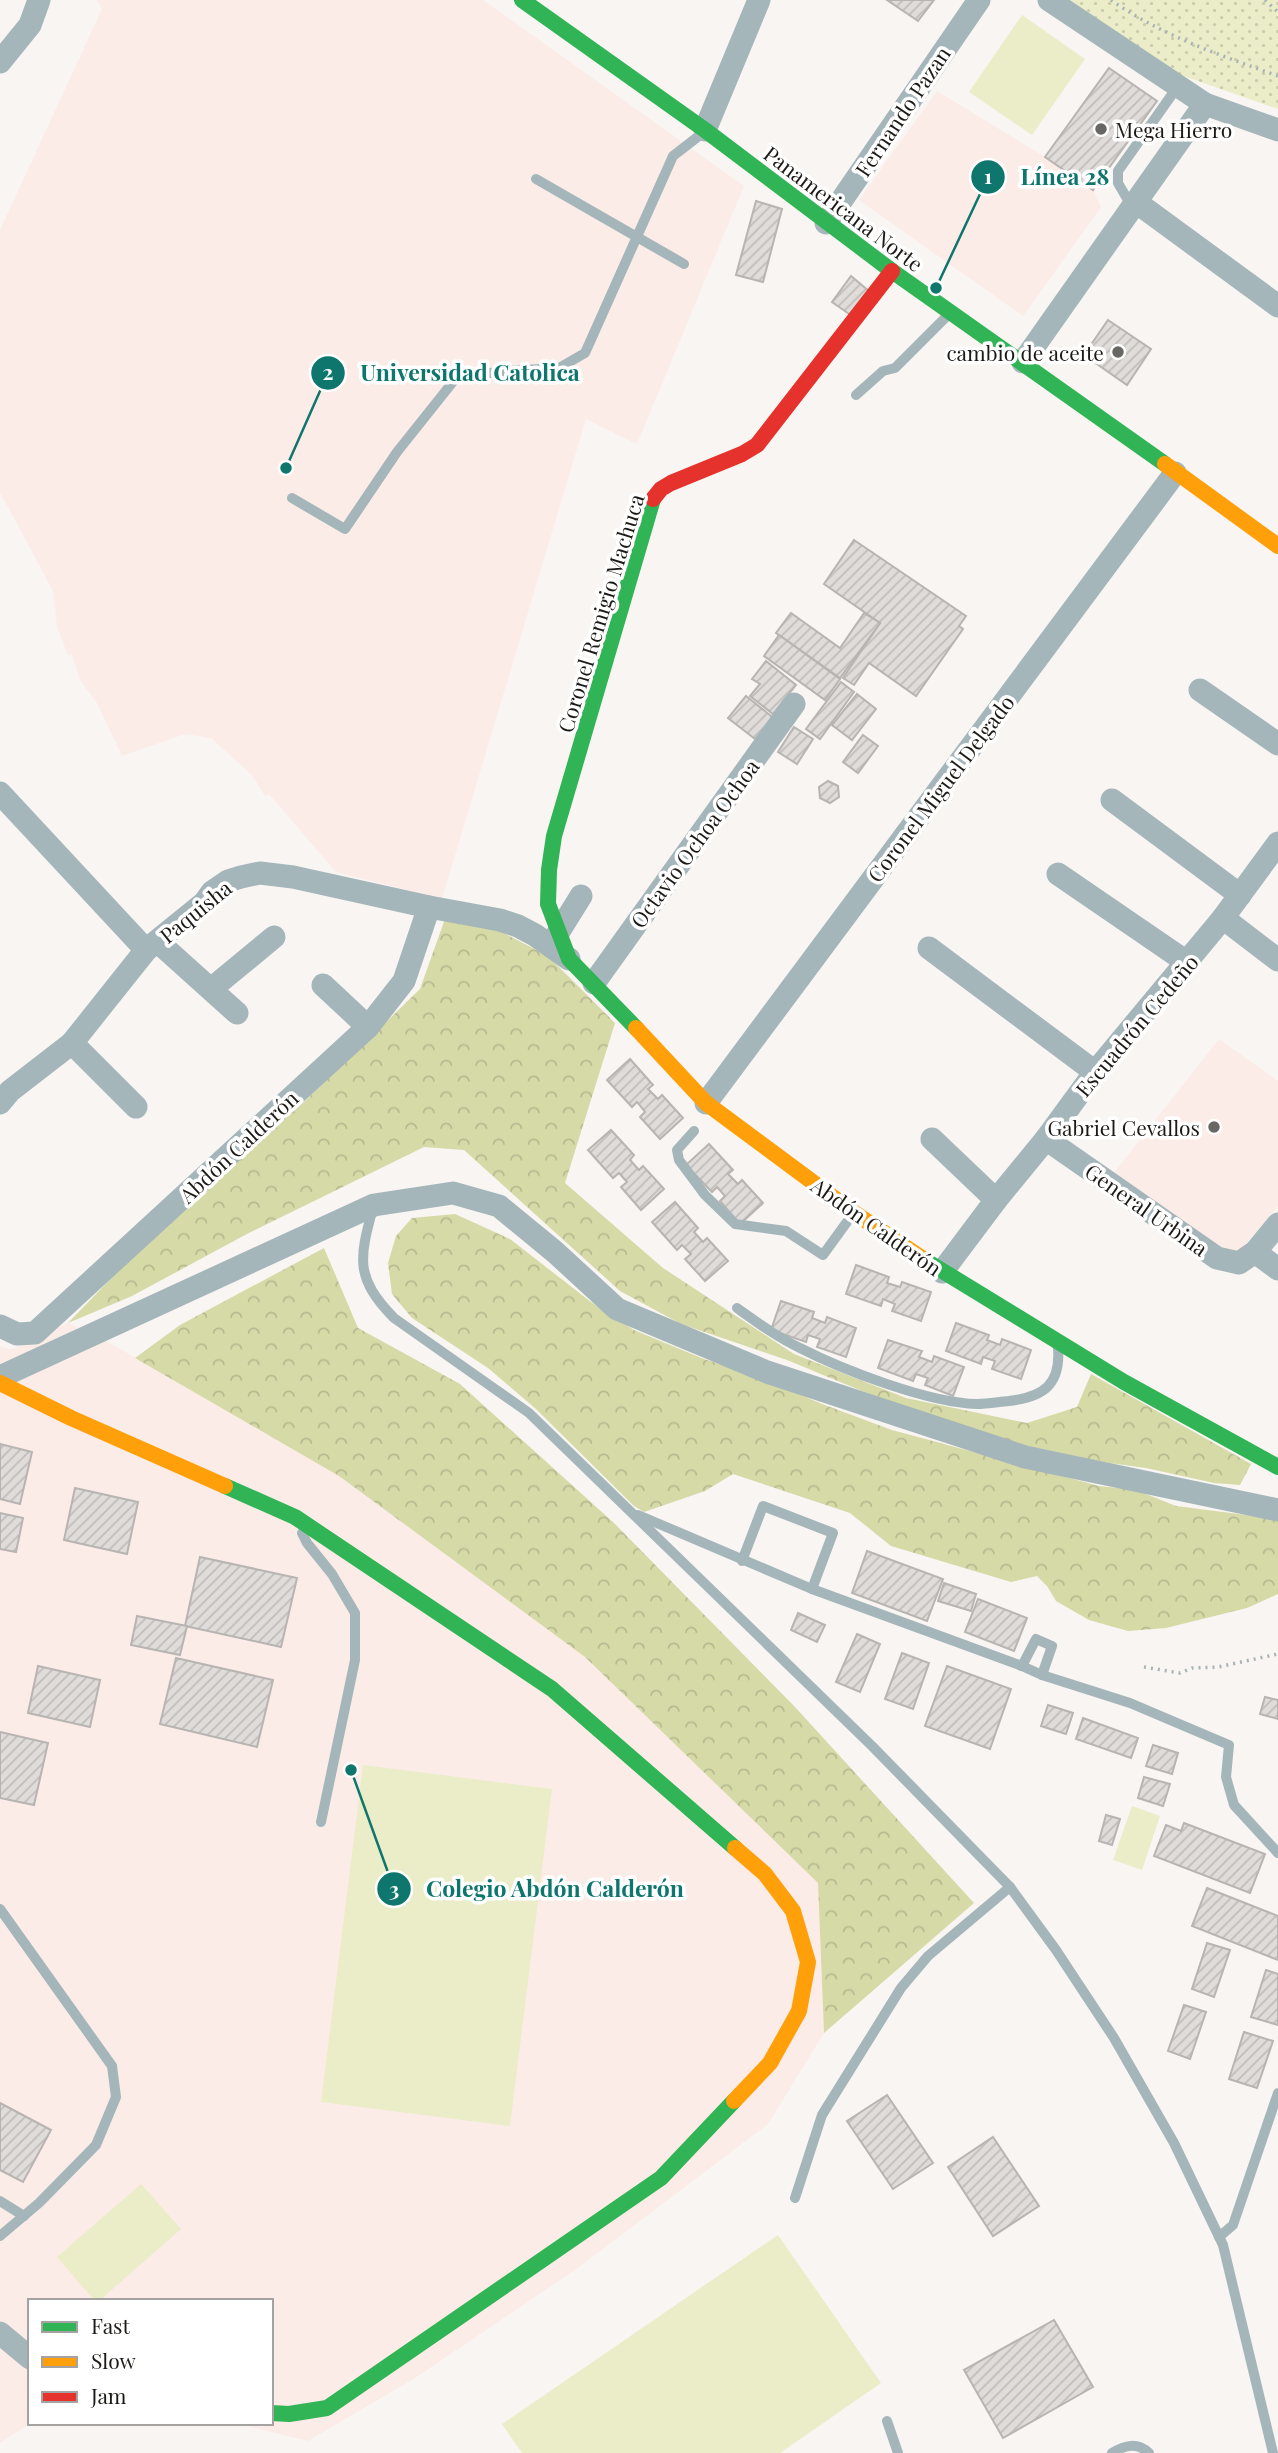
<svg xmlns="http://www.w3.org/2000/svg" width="1278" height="2453" font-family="'Playfair Display',serif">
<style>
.education{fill:#fcece7}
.grass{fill:#ebedc8}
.forest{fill:url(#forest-crowns)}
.park{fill:url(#park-dots)}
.building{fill:url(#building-hatch);stroke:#b7b4b2;stroke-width:2}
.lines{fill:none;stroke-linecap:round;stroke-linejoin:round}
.path{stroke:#a8b3b5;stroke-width:3.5;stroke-dasharray:2 5;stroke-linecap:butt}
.lane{stroke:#a5b6bb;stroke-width:10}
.street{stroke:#a5b6bb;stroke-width:23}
.fast{stroke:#30b455;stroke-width:16}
.slow{stroke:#ff9f0a;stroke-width:16}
.jam{stroke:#e5322d;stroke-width:16}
.poi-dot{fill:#696764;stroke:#fff;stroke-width:2.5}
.labels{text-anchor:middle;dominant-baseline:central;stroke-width:7;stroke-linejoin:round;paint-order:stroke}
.street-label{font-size:21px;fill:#1c1a17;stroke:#fff}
.poi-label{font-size:21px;fill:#1c1a17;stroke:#fff;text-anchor:end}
.leader{fill:none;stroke:#0f766e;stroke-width:2.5}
.callout-dot{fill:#0f766e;stroke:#fff;stroke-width:2.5}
.mark-label{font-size:21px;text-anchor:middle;font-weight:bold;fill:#fff}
.callout-label{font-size:23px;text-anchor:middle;font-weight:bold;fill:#0f766e;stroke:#fff;stroke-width:7;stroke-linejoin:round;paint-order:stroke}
</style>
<defs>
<pattern id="forest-crowns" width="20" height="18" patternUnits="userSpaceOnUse" patternTransform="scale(1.75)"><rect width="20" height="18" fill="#d6daa7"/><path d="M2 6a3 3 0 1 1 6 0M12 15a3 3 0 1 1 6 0" fill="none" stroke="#b7ba8f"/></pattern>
<pattern id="park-dots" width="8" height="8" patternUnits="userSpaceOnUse" patternTransform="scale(1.75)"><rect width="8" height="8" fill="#ebedc8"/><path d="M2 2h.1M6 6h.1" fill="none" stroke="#c9cbab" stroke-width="1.8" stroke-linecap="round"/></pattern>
<pattern id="building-hatch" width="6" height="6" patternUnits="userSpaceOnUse" patternTransform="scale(1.75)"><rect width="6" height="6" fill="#dfdcda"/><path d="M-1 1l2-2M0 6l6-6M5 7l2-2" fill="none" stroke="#bfbcba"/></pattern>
</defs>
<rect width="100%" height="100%" fill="#f8f5f2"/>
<g class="education">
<polygon points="97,0 483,0 744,186 637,444 586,419 442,899 336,872 269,794 265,796 252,775 211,738 185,734 122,756 97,703 80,680 72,654 68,656 57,626 53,591 0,492 0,230 102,9"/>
<polygon points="937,91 1045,157 1093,190 1101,207 1023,316 859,200"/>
<polygon points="1219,1039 1278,1081 1278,1206 1240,1251 1224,1253 1113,1174"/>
<polygon points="68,1323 117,1347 339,1476 585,1657 818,1883 824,2033 768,2124 575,2270 415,2378 308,2441 235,2423 271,2423 271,2301 30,2301 31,2423 0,2443 0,1346 11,1350"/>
</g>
<g class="grass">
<polygon points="1022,15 1085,59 1032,135 969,92"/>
<polygon points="363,1765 552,1789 510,2126 321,2102"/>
<polygon points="1132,1806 1160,1816 1142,1870 1113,1860"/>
<polygon points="141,2184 181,2229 99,2301 95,2301 57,2257"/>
<polygon points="778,2235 881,2383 780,2453 522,2453 502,2424"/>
</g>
<g class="forest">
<polygon points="446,916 488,925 548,956 615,1023 565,1183 663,1268 794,1354 906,1398 1027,1423 1077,1407 1091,1374 1251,1464 1240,1485 1214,1483 1146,1468 1087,1460 990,1438 862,1391 787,1360 681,1324 620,1291 464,1150 424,1147 245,1235 132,1296 68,1323 181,1206 305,1101 420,989"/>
<polygon points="455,1214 510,1239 591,1302 634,1330 704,1359 764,1379 822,1404 892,1430 1099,1486 1136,1490 1176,1506 1278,1519 1278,1594 1247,1608 1166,1628 1128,1631 1089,1620 1056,1601 1047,1586 1037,1576 1011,1582 891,1546 850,1513 733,1474 705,1491 644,1512 634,1506 536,1409 488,1368 412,1318 392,1294 388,1263 396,1236 412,1218"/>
<polygon points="324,1248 358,1328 460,1384 614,1523 795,1707 974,1903 824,2033 818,1883 585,1657 339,1476 135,1358 180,1325"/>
</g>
<polygon class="park" points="1064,0 1278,0 1278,109 1178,74"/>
<g class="building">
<polygon points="887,0 934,0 918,21"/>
<polygon points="1109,68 1157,101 1093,190 1045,157"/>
<polygon points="756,201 782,209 763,282 736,275"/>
<polygon points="851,276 870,292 852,316 832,302"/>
<polygon points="1108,320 1151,349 1127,385 1084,355"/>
<polygon points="854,540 966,616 959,626 963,629 916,696 869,663 854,685 843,678 880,623 824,584"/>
<polygon points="791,613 840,648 864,613 880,623 840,678 776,633"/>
<polygon points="779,635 840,679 825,700 764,656"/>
<polygon points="766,661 796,685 773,714 750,696 760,684 752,679"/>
<polygon points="841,682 854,692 820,739 806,729"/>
<polygon points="857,694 876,709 852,740 832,725"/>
<polygon points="746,696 776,720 755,739 728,718"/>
<polygon points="794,727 813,739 797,764 778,752"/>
<polygon points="863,735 878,746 858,773 843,762"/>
<polygon points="828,781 838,786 839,797 830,803 820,798 819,787"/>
<polygon points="630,1059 653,1085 648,1089 658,1099 662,1095 683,1118 660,1139 640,1117 645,1112 637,1102 632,1107 607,1080"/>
<polygon points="611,1130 634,1155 630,1160 639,1170 643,1166 664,1189 641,1210 621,1187 627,1182 619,1173 613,1178 588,1150"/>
<polygon points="709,1144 733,1170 728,1174 738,1184 742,1180 763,1203 740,1224 720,1201 725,1196 717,1187 712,1192 686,1165"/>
<polygon points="675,1202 698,1228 694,1232 703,1242 707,1238 728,1261 705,1281 685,1259 691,1254 682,1245 677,1250 652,1222"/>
<polygon points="856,1265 889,1277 887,1283 900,1287 902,1282 931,1292 921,1321 892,1311 895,1304 883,1299 881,1306 846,1294"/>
<polygon points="781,1301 814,1312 812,1318 825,1323 827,1317 856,1328 846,1357 817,1347 820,1339 808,1335 806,1342 771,1330"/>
<polygon points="956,1323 989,1335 987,1340 1000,1345 1002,1339 1031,1350 1021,1379 992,1369 995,1361 983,1357 981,1364 946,1351"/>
<polygon points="888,1340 922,1351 919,1357 932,1362 934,1356 964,1367 953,1396 925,1385 928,1378 916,1374 913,1381 878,1368"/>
<polygon points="0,1444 32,1452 20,1504 0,1499"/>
<polygon points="75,1488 138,1502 127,1554 64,1540"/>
<polygon points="0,1513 23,1518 16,1552 0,1549"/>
<polygon points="867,1551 943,1579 927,1621 852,1593"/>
<polygon points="200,1557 297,1578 281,1647 185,1626"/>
<polygon points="944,1583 976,1594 971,1611 938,1601"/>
<polygon points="978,1599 1027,1618 1014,1651 965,1632"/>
<polygon points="798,1613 825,1625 817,1642 791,1630"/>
<polygon points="137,1616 187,1626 180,1655 131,1645"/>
<polygon points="857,1634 880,1644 860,1692 836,1682"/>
<polygon points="902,1653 929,1663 913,1709 885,1699"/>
<polygon points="176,1658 273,1680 257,1747 160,1724"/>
<polygon points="38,1666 100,1680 90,1727 28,1713"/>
<polygon points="947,1666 1011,1689 990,1749 925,1726"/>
<polygon points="1265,1697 1278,1700 1278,1719 1260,1714"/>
<polygon points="1048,1705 1073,1713 1066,1734 1041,1726"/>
<polygon points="1083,1718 1138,1738 1131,1758 1076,1739"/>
<polygon points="0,1732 48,1743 34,1805 0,1798"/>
<polygon points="1153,1745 1178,1753 1172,1774 1146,1766"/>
<polygon points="1144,1777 1170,1784 1163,1806 1138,1798"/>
<polygon points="1106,1815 1120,1819 1112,1845 1099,1841"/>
<polygon points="1184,1823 1265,1854 1250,1893 1154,1856 1166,1825 1181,1831"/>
<polygon points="1207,1888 1278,1916 1278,1960 1192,1926"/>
<polygon points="1207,1943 1230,1950 1214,1997 1192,1989"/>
<polygon points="1266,1970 1278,1974 1278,2025 1251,2017"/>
<polygon points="1184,2005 1206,2012 1190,2059 1168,2051"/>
<polygon points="1244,2032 1273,2041 1257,2088 1229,2079"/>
<polygon points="887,2095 933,2163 893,2189 847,2121"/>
<polygon points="0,2103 51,2130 23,2182 0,2170"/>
<polygon points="993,2137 1039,2206 993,2236 948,2167"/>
<polygon points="1054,2320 1093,2387 1003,2438 964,2370"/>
</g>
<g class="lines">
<g class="path">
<path d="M1111 0C1162 36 1220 55 1278 76"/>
<polyline points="1265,0 1278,12"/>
<polyline points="1144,1667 1180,1673 1192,1668 1218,1667 1278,1654"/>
</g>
<g class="lane">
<polyline points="536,179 684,264"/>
<polyline points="1132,207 1118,183 1118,171 1178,86"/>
<polyline points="856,395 883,371 895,368 948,315"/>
<polyline points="292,498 345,529 397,452 456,378 504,371 559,368 585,353 673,156 704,132"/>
<polyline points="694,1131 677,1150 679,1160 705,1195 735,1224 786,1231 823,1255 852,1215"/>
<path d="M373 1208C359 1259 355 1278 394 1318L529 1413 872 1746 1010 1887 1056 1950 1114 2038 1174 2143 1223 2245 1273 2453"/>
<path d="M737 1308C758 1323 777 1337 800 1348 843 1370 929 1403 977 1404 987 1404 998 1402 1009 1401 1043 1397 1061 1385 1058 1348"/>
<polyline points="638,1515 812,1589 1022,1666 1042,1675 1130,1703 1229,1745 1226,1777 1234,1805 1278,1853"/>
<polyline points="302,1533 307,1543 332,1574 355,1613 355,1660 321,1822"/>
<polyline points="742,1561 763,1506 833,1533 812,1589"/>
<polyline points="1022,1666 1036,1639 1052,1646 1042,1675"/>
<polyline points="0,1909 112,2066 116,2097 96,2145 39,2203 0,2236"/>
<polyline points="795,2198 822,2115 901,1988 928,1956 1010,1887"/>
<polyline points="0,2201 24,2216"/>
<polyline points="1219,2237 1233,2225 1278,2093"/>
<polyline points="887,2421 898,2453"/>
<path d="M1112 2453C1125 2445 1137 2442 1149 2453"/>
</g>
<g class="street">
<polyline points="1049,0 1205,104 1278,130"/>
<polyline points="0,62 30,25 39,0"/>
<polyline points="705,130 759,0"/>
<polyline points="1136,202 1278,306"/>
<polyline points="826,223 979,0"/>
<polyline points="1023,362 1205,104"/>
<polyline points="1200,690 1278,744"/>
<polyline points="0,793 146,950"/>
<polyline points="1112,800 1240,895"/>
<polyline points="1058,874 1188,963"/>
<polyline points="1223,918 1278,960"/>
<polyline points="558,933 581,896"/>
<polyline points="158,942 237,1013"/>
<polyline points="929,948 1095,1072"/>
<polyline points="594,983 794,704"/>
<polyline points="323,985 368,1027"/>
<polyline points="211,989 274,937"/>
<polyline points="72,1043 136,1107"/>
<polyline points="0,1103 10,1091 72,1043 146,950 204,903 212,892 228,881 241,877 260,873 293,877 429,907 500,920 518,926 535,935 569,959"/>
<polyline points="706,1103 1175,473"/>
<polyline points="932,1139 996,1200"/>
<polyline points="1046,1139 1217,1258 1239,1263 1255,1252 1278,1224"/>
<polyline points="1255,1252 1278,1269"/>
<polyline points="942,1272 996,1200 1046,1139 1095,1072 1223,918 1278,843"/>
<polyline points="0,1326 17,1334 35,1333 368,1027 404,981 429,907"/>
<polyline points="0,1377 374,1205 453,1193 499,1206 555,1252 617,1309 767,1372 1025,1457 1278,1510"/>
<polyline points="0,2333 30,2358"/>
</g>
<g class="fast">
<polyline points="522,0 705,130 892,271 1165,464"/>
<polyline points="636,1028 569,959 548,904 549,870 554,836 653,499"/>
<polyline points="923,1259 1124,1382 1278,1467"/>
<polyline points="225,1486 295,1517 552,1689 735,1848"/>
<polyline points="271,2413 289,2414 327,2408 661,2178 734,2101"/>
</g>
<g class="slow">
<polyline points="1165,464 1278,546"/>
<polyline points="636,1028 706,1103 853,1212 923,1259"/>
<polyline points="0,1383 71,1418 225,1486"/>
<polyline points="734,2101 770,2063 799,2011 808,1962 793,1911 765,1874 735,1848"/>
</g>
<polyline class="jam" points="653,499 661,489 671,483 742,454 757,445 892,271"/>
</g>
<g class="poi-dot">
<circle cx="1101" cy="129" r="7"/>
<circle cx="1118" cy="352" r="7"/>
<circle cx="1214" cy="1127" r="7"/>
</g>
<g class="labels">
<g class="street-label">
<text transform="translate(902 111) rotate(-56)">Fernando Pazan</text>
<text transform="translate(844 208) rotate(37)">Panamericana Norte</text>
<text transform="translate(600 613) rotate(-73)">Coronel Remigio Machuca</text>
<text transform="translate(940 788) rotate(-53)">Coronel Miguel Delgado</text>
<text transform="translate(694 843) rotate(-54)">Octavio Ochoa Ochoa</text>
<text transform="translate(195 911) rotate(-39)">Paquisha</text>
<text transform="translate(1136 1025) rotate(-50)">Escuadrón Cedeño</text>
<text transform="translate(238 1146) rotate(-43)">Abdón Calderón</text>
<text transform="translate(1147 1209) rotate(35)">General Urbina</text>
<text transform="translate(877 1226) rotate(35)">Abdón Calderón</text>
</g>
<g class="poi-label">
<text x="1115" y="129" text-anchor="start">Mega Hierro</text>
<text x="1104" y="352">cambio de aceite</text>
<text x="1200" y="1127">Gabriel Cevallos</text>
</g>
</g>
<path class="leader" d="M936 288L988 177M286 468L328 373M351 1770L394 1889"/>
<g class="callout-dot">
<circle cx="936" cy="288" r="7"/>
<circle cx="286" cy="468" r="7"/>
<circle cx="351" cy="1770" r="7"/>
<circle cx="988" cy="177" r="18"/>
<circle cx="328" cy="373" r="18"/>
<circle cx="394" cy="1889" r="18"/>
</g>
<g class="mark-label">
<text x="988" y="184">1</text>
<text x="328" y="380">2</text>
<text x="394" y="1897">3</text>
</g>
<g class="callout-label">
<text x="1065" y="185">Línea 28</text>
<text x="470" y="381">Universidad Catolica</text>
<text x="555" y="1897">Colegio Abdón Calderón</text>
</g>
<rect x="28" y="2299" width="245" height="126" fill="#ffffff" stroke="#a4a3a2" stroke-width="2"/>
<rect x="42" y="2322" width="35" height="10" fill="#30b455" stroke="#a4a3a2" stroke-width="2"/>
<text x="91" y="2334" font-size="21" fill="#1c1a17">Fast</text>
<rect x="42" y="2357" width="35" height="10" fill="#ff9f0a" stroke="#a4a3a2" stroke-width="2"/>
<text x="91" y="2369" font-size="21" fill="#1c1a17">Slow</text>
<rect x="42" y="2392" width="35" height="10" fill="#e5322d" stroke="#a4a3a2" stroke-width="2"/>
<text x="91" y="2404" font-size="21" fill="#1c1a17">Jam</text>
</svg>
